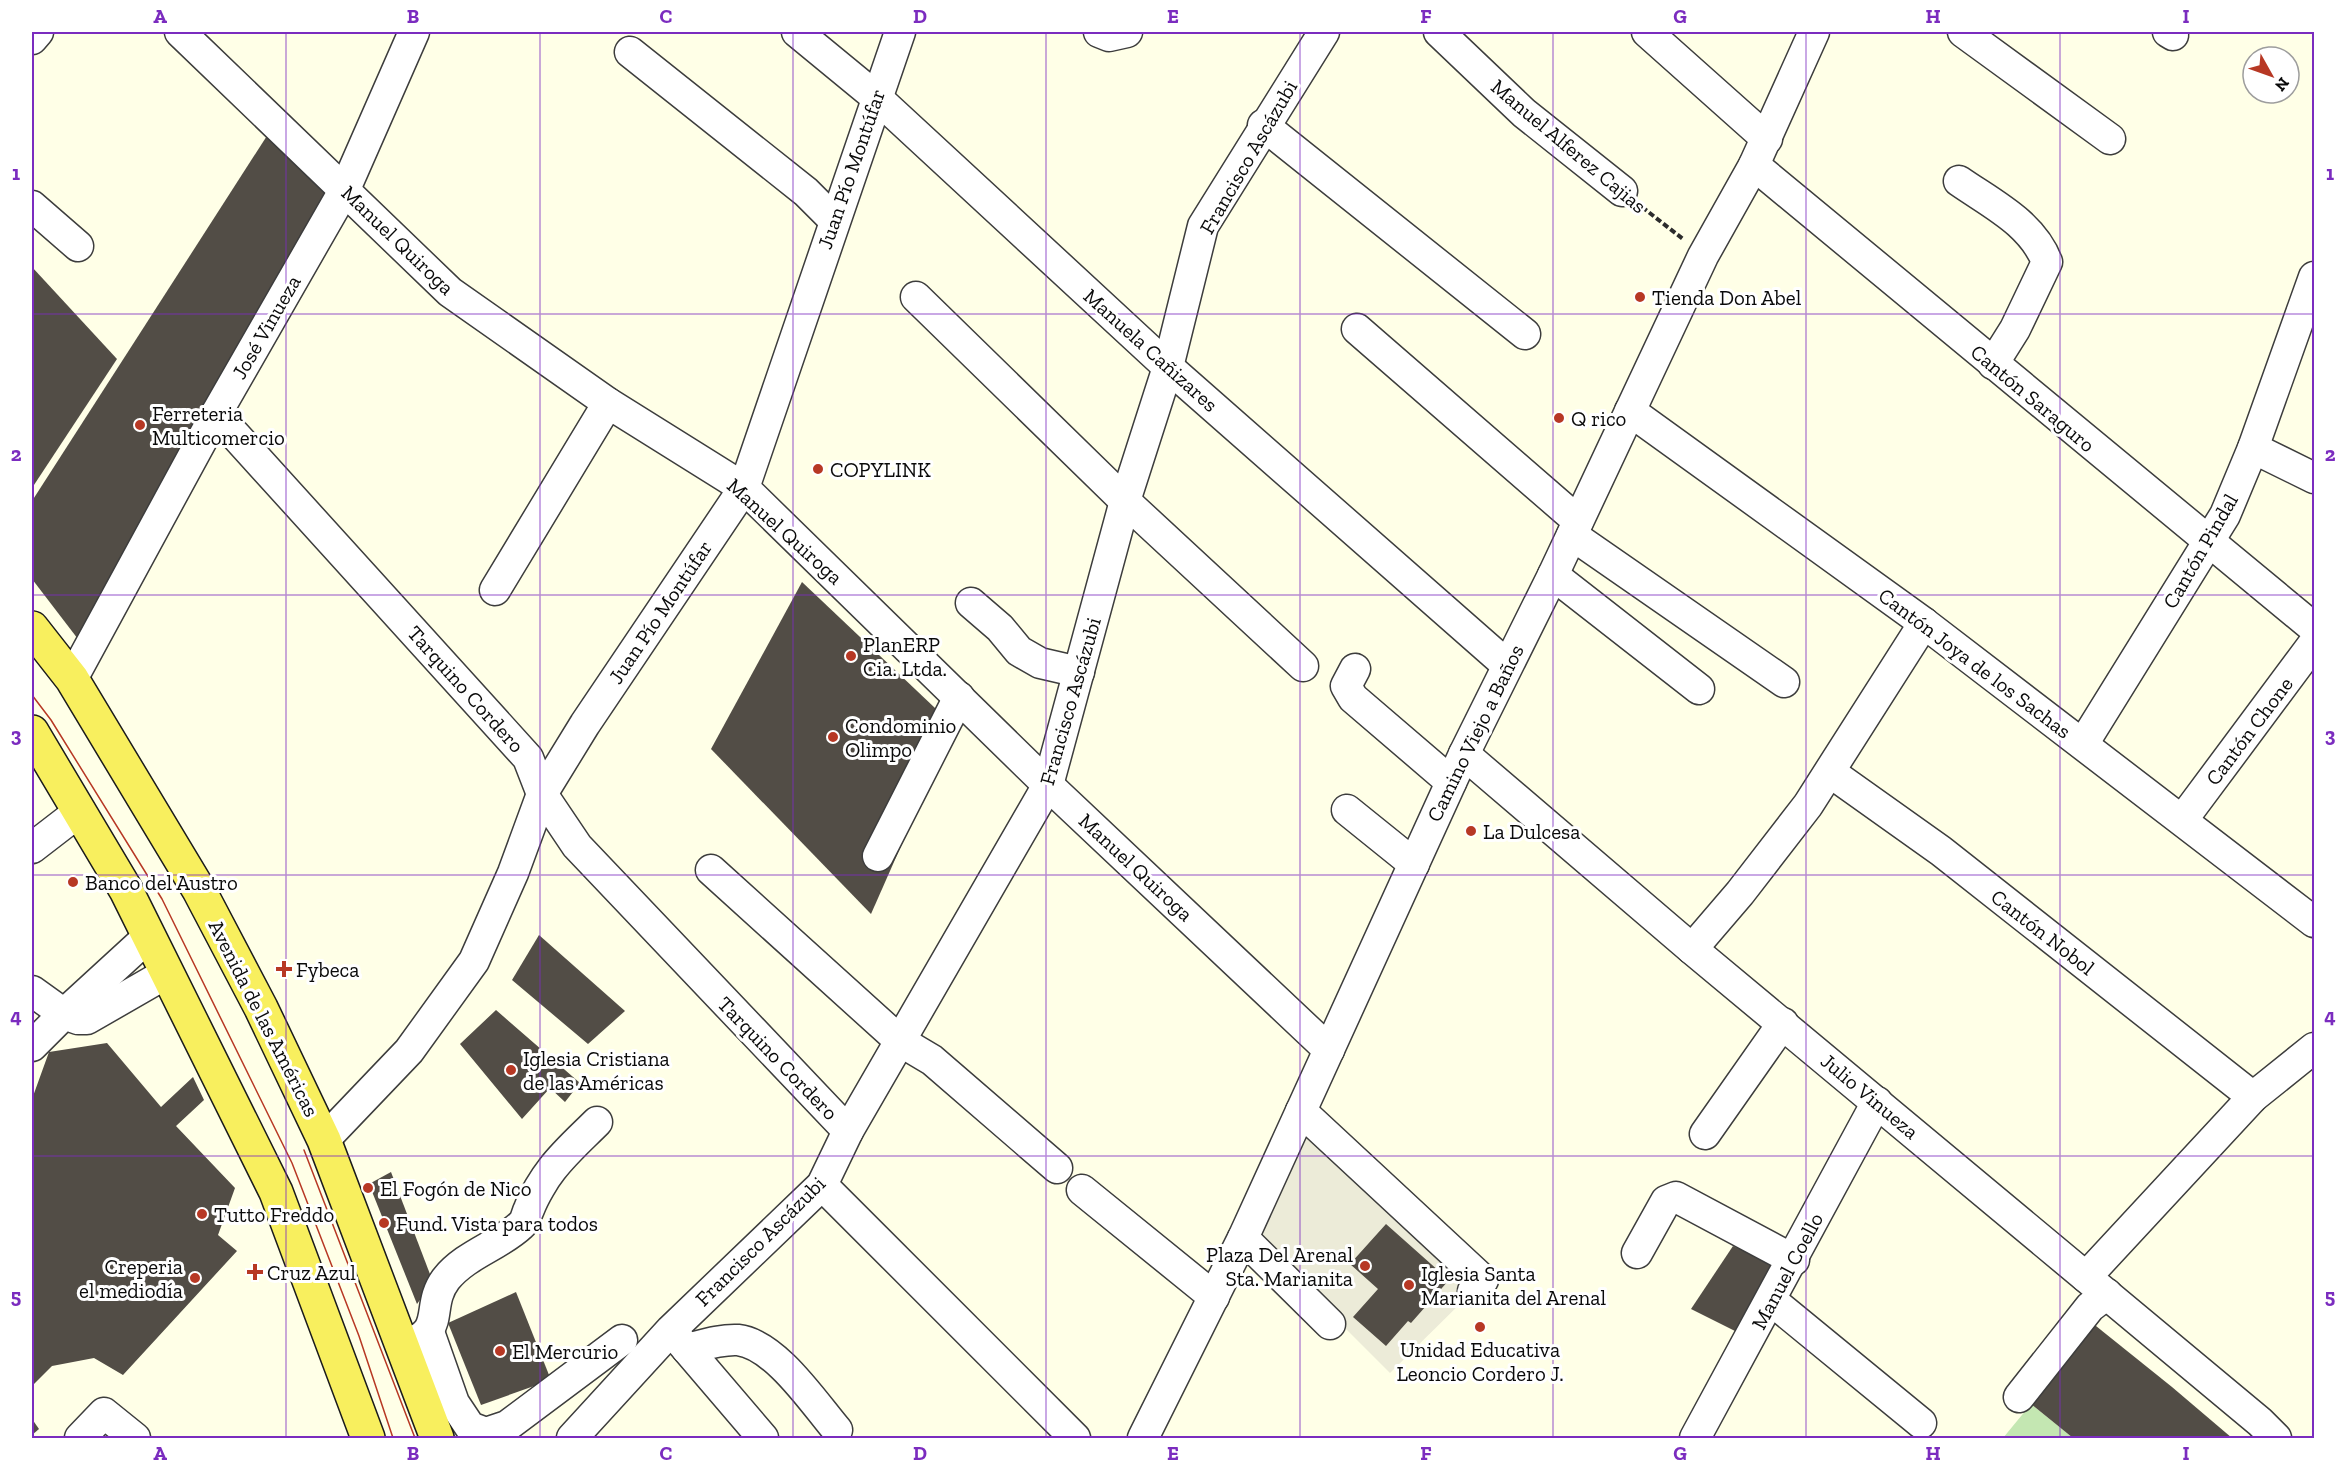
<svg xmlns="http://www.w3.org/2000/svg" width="2346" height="1470" font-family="'Zilla Slab',serif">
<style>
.green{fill:#c4e7b2}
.plaza{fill:#ecebd8}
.building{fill:#524d46}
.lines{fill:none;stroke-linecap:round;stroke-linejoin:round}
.minor-casing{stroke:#3d3d3d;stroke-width:33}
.major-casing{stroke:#1b1b1b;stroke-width:36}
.path{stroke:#2c2c2c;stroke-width:4;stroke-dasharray:6 3;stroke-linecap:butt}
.minor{stroke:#fff;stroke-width:30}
.major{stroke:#f8ef5e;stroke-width:33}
.tram{stroke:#b73824;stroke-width:1.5}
.grid{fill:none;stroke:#7b2cbf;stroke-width:1.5;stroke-opacity:0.55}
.poi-dot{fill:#b73824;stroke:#fff;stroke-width:2}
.labels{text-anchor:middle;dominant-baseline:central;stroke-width:6;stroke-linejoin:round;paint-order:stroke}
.street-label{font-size:21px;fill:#0a0a0a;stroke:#fff}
.poi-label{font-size:21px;fill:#0a0a0a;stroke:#fff;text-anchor:start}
.neatline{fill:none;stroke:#7b2cbf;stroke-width:2}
.grid-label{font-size:20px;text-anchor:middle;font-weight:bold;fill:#7b2cbf}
</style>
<rect width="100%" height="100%" fill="#ffffe7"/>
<polygon class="green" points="2031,1404 2073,1438 2003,1438"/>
<polygon class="plaza" points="1307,1135 1473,1291 1390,1373 1258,1241"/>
<g class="building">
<polygon points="272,128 331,183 81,643 32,579 32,501"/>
<polygon points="32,267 117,359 32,488"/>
<polygon points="802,582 954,726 871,914 711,749"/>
<polygon points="539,935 625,1011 588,1044 512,980"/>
<polygon points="496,1010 580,1083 565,1102 550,1088 522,1119 460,1044"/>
<polygon points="107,1043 161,1107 193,1077 204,1100 176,1126 235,1188 218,1235 237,1251 123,1375 94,1358 52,1366 32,1386 32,1099 49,1052"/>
<polygon points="391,1172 433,1282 417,1304 369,1184"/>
<polygon points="1386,1224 1449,1280 1411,1323 1408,1321 1386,1346 1353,1317 1378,1289 1350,1264"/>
<polygon points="1733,1246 1780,1267 1739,1333 1691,1309"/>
<polygon points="516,1292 551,1380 481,1405 448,1323"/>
<polygon points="2091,1322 2172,1387 2232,1438 2073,1438 2031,1404"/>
<polygon points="32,1419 39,1429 32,1435"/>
</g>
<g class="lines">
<defs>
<g id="minor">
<polyline points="180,32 450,292 608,403 744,488 1048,785 1329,1050"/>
<polyline points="797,32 876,97 1168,367 1507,665"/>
<polyline points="1099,32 1109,36 1127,32"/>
<polyline points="1439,32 1524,113 1622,191"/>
<polyline points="1647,32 1767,139"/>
<polyline points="1963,32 2110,139"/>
<polyline points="2168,32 2173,35"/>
<polyline points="32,39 38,32"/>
<polyline points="630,52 806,192 834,220"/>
<polyline points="1263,125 1525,334"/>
<polyline points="1754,165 2314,628"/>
<path d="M1959 181C1992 204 2032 223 2047 262L2015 329 1993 364"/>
<polyline points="32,206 78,246"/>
<polyline points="916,297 1125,501 1303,666"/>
<polyline points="1357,329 1578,521"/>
<polyline points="1630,411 1924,623 2314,922"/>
<polyline points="216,414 528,758 542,794 577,846 848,1131"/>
<polyline points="2253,448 2314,478"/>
<polyline points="1572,535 1784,682"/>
<polyline points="1553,575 1699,689"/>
<polyline points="495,590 608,403"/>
<polyline points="971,603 1000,628 1019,651 1040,663 1079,672"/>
<polyline points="1355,669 1346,686 1353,698 1451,782"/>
<polyline points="72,679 216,414 345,189 414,32"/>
<polyline points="2083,744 2225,515 2253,448 2314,277"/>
<polyline points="1464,754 1692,949 2260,1422 2276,1438"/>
<polyline points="1830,772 1941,851 2253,1097"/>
<polyline points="1347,810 1414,864"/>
<polyline points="2183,819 2314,643"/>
<polyline points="32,848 80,811"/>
<polyline points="878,856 959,697"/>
<polyline points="711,870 900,1041 932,1060 1057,1168"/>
<polyline points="1692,949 1740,893 1808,805 1924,623"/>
<polyline points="32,991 64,1014 148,937"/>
<polyline points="32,1046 64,1014 78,1019 87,1019 167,973"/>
<polyline points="1301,1111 1483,1280 1473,1291"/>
<polyline points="1705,1134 1783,1023"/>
<polyline points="324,1140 409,1051 474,961 513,873 542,794 585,724 744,488 900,32"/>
<polyline points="822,1185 1075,1438"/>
<polyline points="1082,1190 1214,1297"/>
<polyline points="1243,1238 1330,1324"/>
<polyline points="1637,1253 1666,1201 1676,1197 1794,1260"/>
<polyline points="2086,1277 2253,1097 2314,1048"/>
<polyline points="1771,1300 1921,1423"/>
<polyline points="429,1332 454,1403 470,1427 486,1433 507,1426 622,1340"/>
<polyline points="675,1335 763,1438"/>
<path d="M402 1346C449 1332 424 1308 446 1279 466 1254 499 1246 521 1225 526 1221 526 1215 529 1209 534 1196 544 1179 552 1169 565 1152 582 1137 597 1122"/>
<path d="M687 1349C703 1345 721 1339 738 1340 775 1344 814 1403 837 1430"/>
<polyline points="2019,1397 2090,1307 2107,1294"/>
<polyline points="80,1438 104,1413 135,1438"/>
<polyline points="572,1438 671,1330 822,1185 848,1131 1048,785 1125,501 1168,367 1203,226 1324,32"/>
<polyline points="1143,1438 1243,1238 1464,754 1553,575 1703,256 1754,165 1814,32"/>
<polyline points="1695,1438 1877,1102"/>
</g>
<g id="major">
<polyline points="32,628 72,679 199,890 261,1008 324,1140 437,1438"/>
<polyline points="32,732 126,890 276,1192 368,1438"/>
</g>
</defs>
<use href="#minor" class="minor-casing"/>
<use href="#major" class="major-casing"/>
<polyline class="path" points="1642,207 1683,239"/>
<use href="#minor" class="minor"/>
<use href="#major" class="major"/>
<g class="tram">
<polyline points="32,695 51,720 162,899 292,1163 359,1336 393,1438"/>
<polyline points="304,1150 415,1438"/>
</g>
</g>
<path class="grid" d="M286 32V1438M540 32V1438M793 32V1438M1046 32V1438M1300 32V1438M1553 32V1438M1806 32V1438M2060 32V1438M32 314H2314M32 595H2314M32 875H2314M32 1156H2314"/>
<g class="poi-dot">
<circle cx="1640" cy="297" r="6"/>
<circle cx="1559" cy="418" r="6"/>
<circle cx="140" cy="425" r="6"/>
<circle cx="818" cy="469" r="6"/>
<circle cx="851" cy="656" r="6"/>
<circle cx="833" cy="737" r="6"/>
<circle cx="1471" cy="831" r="6"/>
<circle cx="73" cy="882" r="6"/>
<path d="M281 960h6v6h6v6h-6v6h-6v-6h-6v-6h6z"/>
<circle cx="511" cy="1070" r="6"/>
<circle cx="368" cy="1188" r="6"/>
<circle cx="202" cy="1214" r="6"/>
<circle cx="384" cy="1223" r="6"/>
<circle cx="1365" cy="1266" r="6"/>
<path d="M252 1263h6v6h6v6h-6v6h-6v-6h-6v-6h6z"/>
<circle cx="195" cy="1278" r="6"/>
<circle cx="1409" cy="1285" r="6"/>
<circle cx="1480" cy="1327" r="6"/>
<circle cx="500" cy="1351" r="6"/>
</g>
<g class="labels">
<g class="street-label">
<text transform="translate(1569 146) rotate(40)">Manuel Alferez Cajias</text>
<text transform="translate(1248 157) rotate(-60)">Francisco Ascázubi</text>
<text transform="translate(851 169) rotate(-71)">Juan Pío Montúfar</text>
<text transform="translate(398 240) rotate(44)">Manuel Quiroga</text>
<text transform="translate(266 327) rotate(-60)">José Vinueza</text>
<text transform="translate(1151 350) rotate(42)">Manuela Cañizares</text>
<text transform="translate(2033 398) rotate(40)">Cantón Saraguro</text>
<text transform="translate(785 531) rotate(42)">Manuel Quiroga</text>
<text transform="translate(2200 551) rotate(-60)">Cantón Pindal</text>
<text transform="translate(660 612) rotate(-56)">Juan Pío Montúfar</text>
<text transform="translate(1975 663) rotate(37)">Cantón Joya de los Sachas</text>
<text transform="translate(466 689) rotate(48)">Tarquino Cordero</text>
<text transform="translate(1070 701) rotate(-74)">Francisco Ascázubi</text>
<text transform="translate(2249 731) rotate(-53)">Cantón Chone</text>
<text transform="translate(1475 733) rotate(-64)">Camino Viejo a Baños</text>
<text transform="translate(1136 867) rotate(43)">Manuel Quiroga</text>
<text transform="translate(2043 932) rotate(38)">Cantón Nobol</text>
<text transform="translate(264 1018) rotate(63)">Avenida de las Américas</text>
<text transform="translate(778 1058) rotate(46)">Tarquino Cordero</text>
<text transform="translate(1870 1096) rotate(40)">Julio Vinueza</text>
<text transform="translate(760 1241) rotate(-45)">Francisco Ascázubi</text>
<text transform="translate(1787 1271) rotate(-62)">Manuel Coello</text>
</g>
<g class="poi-label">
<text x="1652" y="297">Tienda Don Abel</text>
<text x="152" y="413">Ferreteria<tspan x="152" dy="24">Multicomercio</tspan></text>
<text x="1571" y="418">Q rico</text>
<text x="830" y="469">COPYLINK</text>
<text x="863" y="644">PlanERP<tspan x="863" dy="24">Cia. Ltda.</tspan></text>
<text x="845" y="725">Condominio<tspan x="845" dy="24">Olimpo</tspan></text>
<text x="1483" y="831">La Dulcesa</text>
<text x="85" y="882">Banco del Austro</text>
<text x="296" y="969">Fybeca</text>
<text x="523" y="1058">Iglesia Cristiana<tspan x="523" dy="24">de las Américas</tspan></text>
<text x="380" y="1188">El Fogón de Nico</text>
<text x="214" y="1214">Tutto Freddo</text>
<text x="396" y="1223">Fund. Vista para todos</text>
<text x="1353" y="1254" text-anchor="end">Plaza Del Arenal<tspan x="1353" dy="24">Sta. Marianita</tspan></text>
<text x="183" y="1266" text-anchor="end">Creperia<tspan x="183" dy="24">el mediodía</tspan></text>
<text x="267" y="1272">Cruz Azul</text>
<text x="1421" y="1273">Iglesia Santa<tspan x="1421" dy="24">Marianita del Arenal</tspan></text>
<text x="1480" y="1349" text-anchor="middle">Unidad Educativa<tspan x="1480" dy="24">Leoncio Cordero J.</tspan></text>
<text x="512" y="1351">El Mercurio</text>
</g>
</g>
<rect width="2346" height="1470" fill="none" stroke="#ffffff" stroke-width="66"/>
<g transform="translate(2271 75) rotate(130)"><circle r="28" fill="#ffffff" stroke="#9d9d9d" stroke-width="1.5"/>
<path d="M0-4.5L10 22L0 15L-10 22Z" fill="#b73824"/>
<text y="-9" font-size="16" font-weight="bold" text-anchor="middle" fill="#0a0a0a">N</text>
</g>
<rect x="33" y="33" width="2280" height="1404" class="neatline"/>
<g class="grid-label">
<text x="160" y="23">A</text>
<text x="413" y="23">B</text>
<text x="666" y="23">C</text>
<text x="920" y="23">D</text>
<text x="1173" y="23">E</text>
<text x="1426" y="23">F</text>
<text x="1680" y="23">G</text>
<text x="1933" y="23">H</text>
<text x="2186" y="23">I</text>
<text x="16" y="180">1</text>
<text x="2330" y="180">1</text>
<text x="16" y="461">2</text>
<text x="2330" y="461">2</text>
<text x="16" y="742">3</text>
<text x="2330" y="742">3</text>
<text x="16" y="1023">4</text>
<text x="2330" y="1023">4</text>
<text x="16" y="1303">5</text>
<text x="2330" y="1303">5</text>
<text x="160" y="1460">A</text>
<text x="413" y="1460">B</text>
<text x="666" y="1460">C</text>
<text x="920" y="1460">D</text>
<text x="1173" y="1460">E</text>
<text x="1426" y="1460">F</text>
<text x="1680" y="1460">G</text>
<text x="1933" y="1460">H</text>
<text x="2186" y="1460">I</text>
</g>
</svg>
